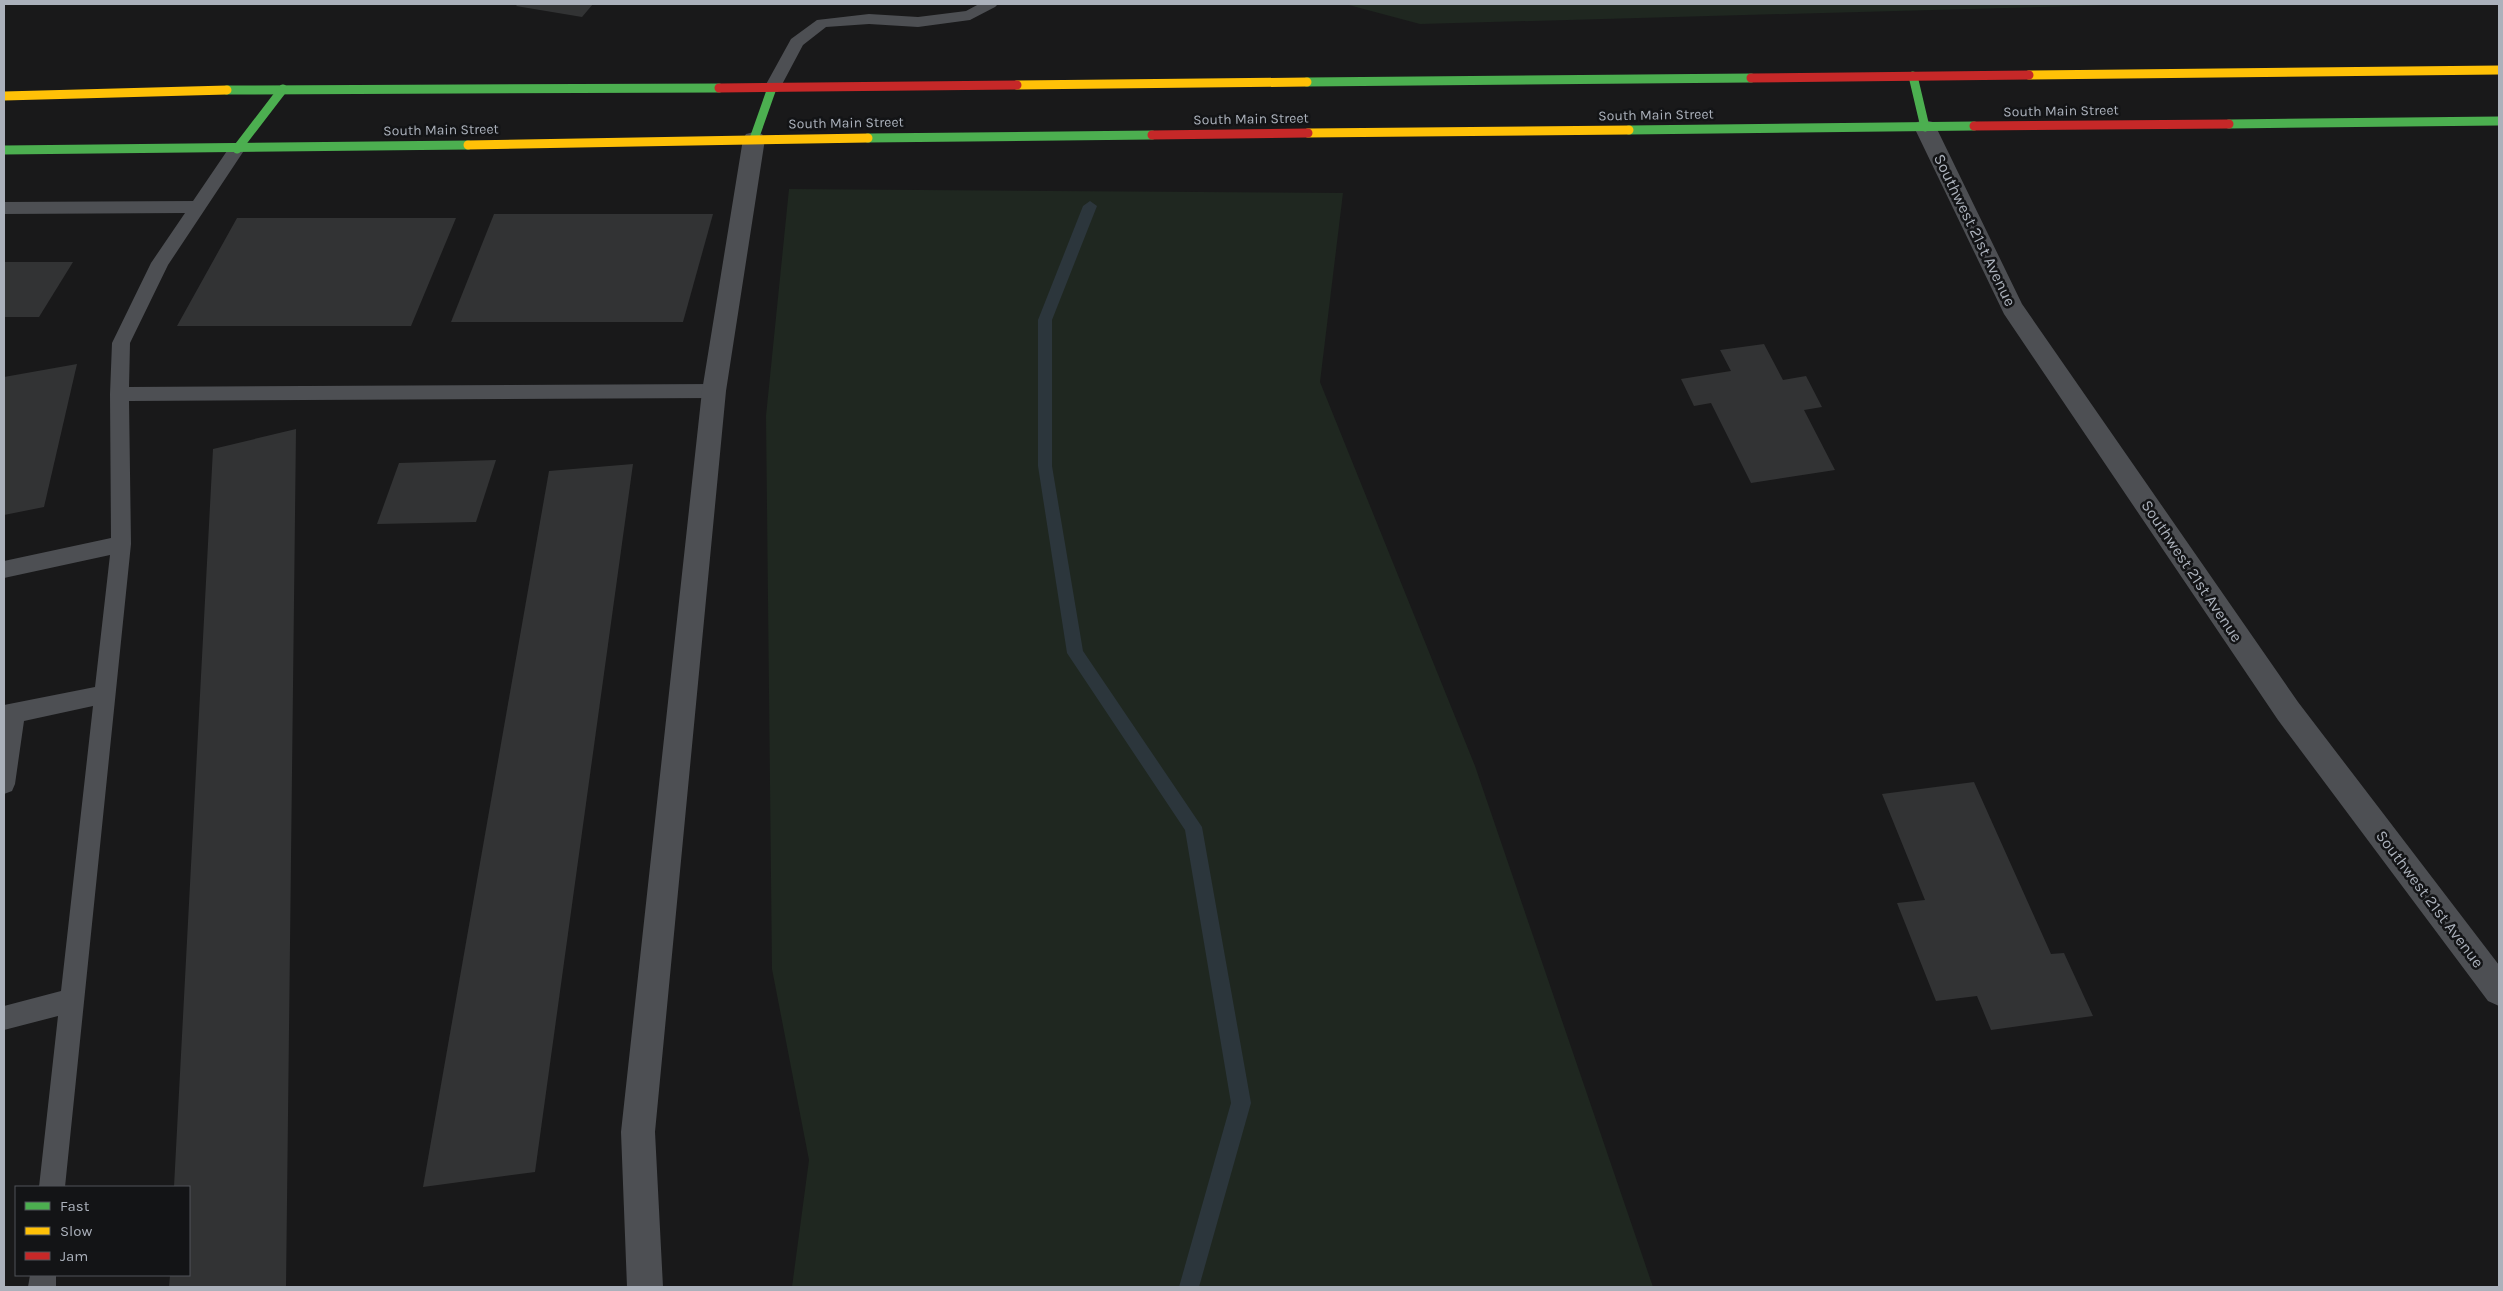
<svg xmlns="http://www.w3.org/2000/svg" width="2503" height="1291" font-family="Karla,sans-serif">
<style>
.green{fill:#1f2720}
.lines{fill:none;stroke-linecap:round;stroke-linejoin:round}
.stream{fill:#2c363c;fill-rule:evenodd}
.building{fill:#323334}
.lane{fill:#4d4f53;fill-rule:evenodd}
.street{fill:#4d4f53;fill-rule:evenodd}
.fast{stroke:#4caf50;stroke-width:9}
.slow{stroke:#ffc107;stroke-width:9}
.jam{stroke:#c62828;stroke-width:9}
.labels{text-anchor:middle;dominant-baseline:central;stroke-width:5;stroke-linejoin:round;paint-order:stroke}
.far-street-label{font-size:14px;fill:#abb1bb;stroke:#131416}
.street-label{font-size:16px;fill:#abb1bb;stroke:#131416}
</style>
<rect width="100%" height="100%" fill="#19191a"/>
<g class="green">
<polygon points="1345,4 2149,4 1420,24"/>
<polygon points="789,189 1343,193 1320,382 1475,766 1653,1287 792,1287 809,1160 772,969 766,416"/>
</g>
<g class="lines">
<polygon class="stream" points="1090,201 1097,206 1052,320 1052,466 1083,651 1202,827 1251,1103 1199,1287 1179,1287 1231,1103 1185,830 1067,653 1038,466 1038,320 1083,206"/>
</g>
<g class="building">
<polygon points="518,4 593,4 582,17 516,6"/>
<polygon points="494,214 713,214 683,322 451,322"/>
<polygon points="237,218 456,218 411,326 177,326"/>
<polygon points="4,262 73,262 39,317 4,317"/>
<polygon points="1764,344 1783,380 1806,376 1822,407 1804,410 1835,470 1751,483 1711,403 1694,406 1681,379 1731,371 1720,350"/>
<polygon points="77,364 44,507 4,515 4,377"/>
<polygon points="296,429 286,1287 169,1287 170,1275 189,1275 189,1187 174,1187 213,449"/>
<polygon points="496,460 476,522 377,524 399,463"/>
<polygon points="633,464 535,1172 423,1187 549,471"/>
<polygon points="1974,782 2051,954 2064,953 2093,1016 1991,1030 1977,996 1936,1001 1897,903 1925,900 1882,794"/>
</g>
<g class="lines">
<g class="lane">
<polygon points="979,4 998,4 995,7 970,20 918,27 869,24 826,27 803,45 778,92 766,92 764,88 791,39 817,20 869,14 918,17 966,11"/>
<polygon points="237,143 243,145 245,149 168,265 130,343 129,387 714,384 721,386 723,391 721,396 714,398 129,401 131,544 65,1187 39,1187 58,1016 4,1030 4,1006 61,991 93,706 24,721 15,784 12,791 4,794 4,705 95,687 110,555 4,578 4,561 111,538 110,394 112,343 151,263 185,213 4,214 4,202 193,201 231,145"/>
<polygon points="30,1275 56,1275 56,1287 28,1287"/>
</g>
<g class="street">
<polygon points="1925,120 1933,122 1936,127 2022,304 2298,702 2499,965 2499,1006 2488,1001 2278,720 2004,314 1914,127 1917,122"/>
<polygon points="754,132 762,134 765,139 726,391 655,1132 663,1287 627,1287 621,1132 702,391 743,139 746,134"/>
</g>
<g class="fast">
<polyline points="1913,76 1925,127"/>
<polyline points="1307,82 1751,78"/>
<polyline points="227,90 719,88"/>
<polyline points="2229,124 2499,121"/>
<polyline points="1629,130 1974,126"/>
<polyline points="868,138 1152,135"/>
<polyline points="754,139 772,88"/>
<polyline points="237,149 283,89"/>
<polyline points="4,150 468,145"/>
</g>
<g class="slow">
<polyline points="2029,75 2499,70"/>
<polyline points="1017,85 1307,82"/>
<polyline points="4,96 227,90"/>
<polyline points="1308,133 1629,130"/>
<polyline points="468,145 868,138"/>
</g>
<g class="jam">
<polyline points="1751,78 2029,75"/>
<polyline points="719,88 1017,85"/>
<polyline points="1974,126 2229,124"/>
<polyline points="1152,135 1308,133"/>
</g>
</g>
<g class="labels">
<g class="far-street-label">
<text transform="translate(2061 111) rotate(-1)">South Main Street</text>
<text transform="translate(1656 115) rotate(-1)">South Main Street</text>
<text transform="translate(1251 119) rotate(-1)">South Main Street</text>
<text transform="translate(846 123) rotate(-1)">South Main Street</text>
<text transform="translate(441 130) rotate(-1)">South Main Street</text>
</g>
<g class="street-label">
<text transform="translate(1975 230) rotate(64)">Southwest 21st Avenue</text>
<text transform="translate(2192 571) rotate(56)">Southwest 21st Avenue</text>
<text transform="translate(2430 899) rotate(53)">Southwest 21st Avenue</text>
</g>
</g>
<rect width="2503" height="1291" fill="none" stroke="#abb1bb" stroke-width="10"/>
<rect x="15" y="1186" width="175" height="90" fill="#131416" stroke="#505358"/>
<rect x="25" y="1202" width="25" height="8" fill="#4caf50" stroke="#505358"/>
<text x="60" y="1211" font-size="15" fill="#abb1bb">Fast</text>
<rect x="25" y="1227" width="25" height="8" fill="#ffc107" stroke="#505358"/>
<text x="60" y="1236" font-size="15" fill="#abb1bb">Slow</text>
<rect x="25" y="1252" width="25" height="8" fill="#c62828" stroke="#505358"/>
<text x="60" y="1261" font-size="15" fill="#abb1bb">Jam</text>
</svg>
